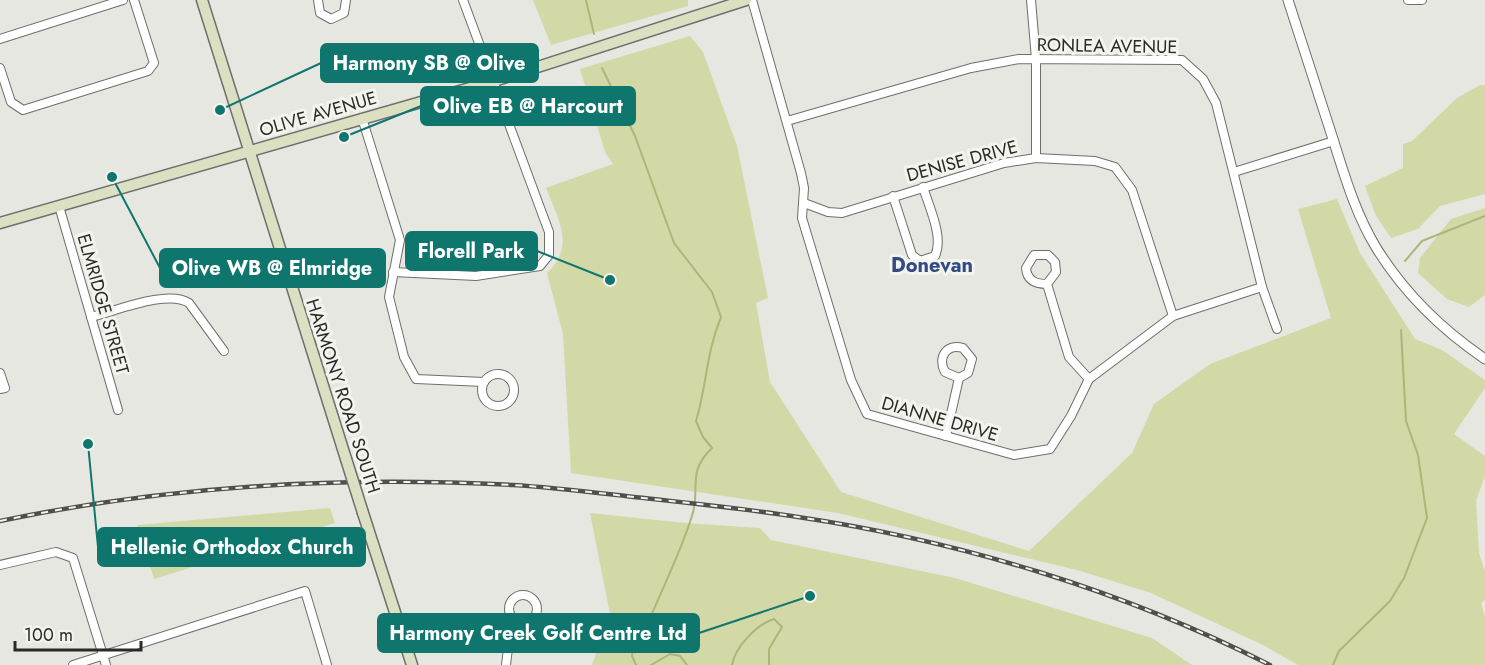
<svg xmlns="http://www.w3.org/2000/svg" width="1485" height="665" font-family="Jost,sans-serif">
<style>
.green{fill:#d2d9a7}
.lines{fill:none;stroke-linecap:round;stroke-linejoin:round}
.stream{stroke:#adb579;stroke-width:2}
.minor-casing{stroke:#6e6f6b;stroke-width:10}
.tertiary-casing{stroke:#6e6f6b;stroke-width:11}
.secondary-casing{stroke:#6e6f6b;stroke-width:13}
.minor{stroke:#fff;stroke-width:8}
.tertiary{stroke:#fff;stroke-width:9}
.secondary{stroke:#dce0c2;stroke-width:10}
.rail-casing{stroke:#4f504d;stroke-width:4.5}
.rail{stroke:#f3f4ee;stroke-width:2;stroke-dasharray:7;stroke-linecap:butt}
.secondary-bridge-casing{stroke:#6e6f6b;stroke-width:13;stroke-linecap:butt}
.secondary-bridge{stroke:#dce0c2;stroke-width:10}
.labels{text-anchor:middle;dominant-baseline:central;stroke-width:6;stroke-linejoin:round;paint-order:stroke}
.street-label{font-size:18px;fill:#2a2a28;stroke:#f3f4ee}
.neighbourhood-label{font-size:20px;font-weight:bold;fill:#324b84;stroke:#f3f4ee}
.leader{fill:none;stroke:#0f766e;stroke-width:2}
.callout-dot{fill:#0f766e;stroke:#f3f4ee;stroke-width:2}
.callout{fill:#0f766e;stroke:#0f766e;stroke-width:2}
.callout-label{font-size:20px;text-anchor:middle;font-weight:bold;fill:#fff}
</style>
<rect width="100%" height="100%" fill="#e6e7e1"/>
<g class="green">
<polygon points="533,0 688,0 688,6 551,45"/>
<path d="M690 36 703 52 737 146 768 298 756 303 770 382 841 492 1029 551 1132 453 1154 404 1210 364 1331 318 1298 209 1337 199 1360 253 1415 339 1442 350 1485 380V388L1454 434 1485 456V476L1476 501 1479 553 1485 571V600L1481 603 1485 617V665H1298L1263 645 1151 593 1077 570 838 513 571 473 563 334 547 273C576 246 558 219 546 188L613 164 605 152 580 69Z"/>
<polygon points="1480,85 1485,85 1485,194 1440,206 1418,229 1391,238 1376,216 1365,186 1403,168 1403,144 1412,141 1457,98"/>
<polygon points="1485,208 1485,295 1469,307 1447,299 1418,273 1420,258 1451,219"/>
<polygon points="330,508 335,523 154,579 137,525"/>
<polygon points="590,513 685,523 760,528 771,540 955,578 1152,638 1192,665 592,665 610,614"/>
</g>
<g class="lines">
<g class="stream">
<polyline points="586,0 594,34"/>
<path d="M602 68 635 136 674 243 712 292 721 317C706 353 707 385 696 421L703 437 712 448C686 473 701 488 692 516 680 554 661 591 646 628L633 641 632 656 636 665"/>
<polyline points="1405,261 1422,241 1485,216"/>
<polyline points="651,665 670,654 680,656 687,665"/>
<path d="M732 665C735 647 757 624 774 619L782 627 769 649V665"/>
<polyline points="1333,665 1339,651 1390,601 1404,578 1427,518 1418,455 1406,421 1401,330"/>
</g>
<defs>
<g id="minor">
<polyline points="318,0 320,13 331,19 344,13 346,0"/>
<polyline points="752,0 801,173 804,188 802,218 851,380 867,414 1014,455 1050,449 1071,416 1089,379 1173,316 1262,287"/>
<polyline points="1031,0 1036,59 1036,158"/>
<polyline points="1408,0 1422,0"/>
<polyline points="0,39 123,0"/>
<polyline points="0,68 11,102 23,110 148,71 154,63 134,0"/>
<polyline points="362,118 400,240 389,297 404,357 416,379 484,382"/>
<polyline points="787,121 971,68 1019,59 1182,60 1203,79 1216,103 1262,287 1277,329"/>
<polyline points="1234,172 1334,141"/>
<path d="M893 196 912 255 920 261 935 256C944 237 929 207 923 187"/>
<polyline points="804,203 828,212 842,213 1004,163 1036,158 1095,161 1115,167 1132,190 1173,316"/>
<polyline points="59,206 118,410"/>
<polyline points="393,272 476,276 540,266 549,255 549,232 463,0"/>
<path d="M1047 284C1035 284 1027 280 1026 268L1034 255H1048L1055 262 1056 272 1047 284 1069 357 1089 379"/>
<path d="M91 317C116 311 168 289 189 303L224 351"/>
<polyline points="0,373 5,388 0,389"/>
<circle cx="498" cy="390" r="16"/>
<path d="M946 436 959 378 945 372C937 357 947 343 963 348L972 359 968 373 959 378"/>
<polyline points="0,565 56,552 73,558 106,665"/>
<circle cx="523" cy="609" r="14"/>
<polyline points="73,665 305,591 327,665"/>
<polyline points="506,665 510,632 515,621"/>
</g>
<path id="tertiary" d="M1288 0C1303 46 1318 93 1333 139 1345 177 1356 215 1377 249 1405 294 1441 329 1485 359"/>
<g id="secondary">
<polyline points="202,0 346,459"/>
<polyline points="0,223 491,82 746,0"/>
<polyline points="363,513 412,665"/>
</g>
</defs>
<use href="#minor" class="minor-casing"/>
<use href="#tertiary" class="tertiary-casing"/>
<use href="#secondary" class="secondary-casing"/>
<use href="#minor" class="minor"/>
<use href="#tertiary" class="tertiary"/>
<use href="#secondary" class="secondary"/>
<defs>
<path id="rail" d="M0 521C167 486 343 476 513 485 563 488 613 495 662 500 708 505 753 510 798 517 960 541 1124 591 1270 665"/>
</defs>
<use href="#rail" class="rail-casing"/>
<use href="#rail" class="rail"/>
<defs>
<polyline id="secondary-bridge" points="346,459 363,513"/>
</defs>
<use href="#secondary-bridge" class="secondary-bridge-casing"/>
<use href="#secondary-bridge" class="secondary-bridge"/>
</g>
<g class="labels">
<g class="street-label">
<text transform="translate(1107 46) rotate(1)">RONLEA AVENUE</text>
<text transform="translate(318 114) rotate(-16)">OLIVE AVENUE</text>
<text transform="translate(962 161) rotate(-15)">DENISE DRIVE</text>
<text transform="translate(103 304) rotate(74)">ELMRIDGE STREET</text>
<text transform="translate(343 396) rotate(72)">HARMONY ROAD SOUTH</text>
<text transform="translate(940 419) rotate(16)">DIANNE DRIVE</text>
</g>
<g class="neighbourhood-label">
<text x="932" y="265">Donevan</text>
</g>
</g>
<path class="leader" d="M220 110L321 63M344 137L421 106M610 280L537 251M112 177L160 268M88 444L98 547M810 596L699 633"/>
<g class="callout-dot">
<circle cx="220" cy="110" r="6"/>
<circle cx="344" cy="137" r="6"/>
<circle cx="610" cy="280" r="6"/>
<circle cx="112" cy="177" r="6"/>
<circle cx="88" cy="444" r="6"/>
<circle cx="810" cy="596" r="6"/>
</g>
<g class="callout">
<rect x="321" y="44" width="217" height="38" rx="6"/>
<rect x="421" y="87" width="214" height="38" rx="6"/>
<rect x="406" y="232" width="131" height="38" rx="6"/>
<rect x="160" y="249" width="225" height="38" rx="6"/>
<rect x="98" y="528" width="267" height="38" rx="6"/>
<rect x="378" y="614" width="321" height="38" rx="6"/>
</g>
<g class="callout-label">
<text x="429" y="70">Harmony SB @ Olive</text>
<text x="528" y="113">Olive EB @ Harcourt</text>
<text x="471" y="258">Florell Park</text>
<text x="272" y="275">Olive WB @ Elmridge</text>
<text x="232" y="554">Hellenic Orthodox Church</text>
<text x="538" y="640">Harmony Creek Golf Centre Ltd</text>
</g>
<path d="M15 641v9h126v-9" fill="none" stroke="#2a2a28" stroke-width="3"/>
<text x="24" y="641" font-size="18" fill="#2a2a28" stroke="#f3f4ee" stroke-width="4.5" paint-order="stroke">100 m</text>
</svg>
